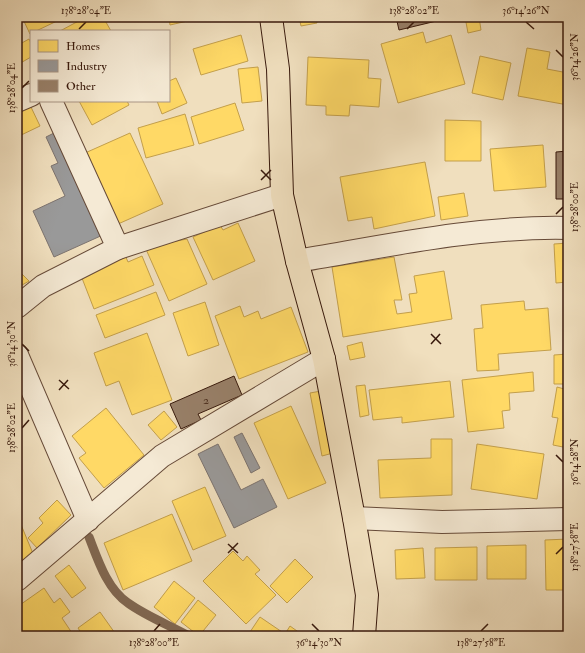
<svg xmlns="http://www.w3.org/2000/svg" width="585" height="653" font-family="'IM FELL Double Pica',serif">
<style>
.homes{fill:#ffd966;stroke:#c39f4b}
.industry{fill:#999;stroke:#7c736f}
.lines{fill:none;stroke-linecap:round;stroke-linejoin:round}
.stream{stroke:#816852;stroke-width:9}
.building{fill:#988069;stroke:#38190c}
.minor-casing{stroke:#664a38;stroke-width:24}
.major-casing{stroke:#38190c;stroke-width:24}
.minor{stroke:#f5ead5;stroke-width:22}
.major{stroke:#f0dfbe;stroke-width:22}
.ticks{fill:none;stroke:#38190c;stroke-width:1.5}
.labels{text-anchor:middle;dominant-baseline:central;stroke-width:4;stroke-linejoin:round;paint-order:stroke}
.number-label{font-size:12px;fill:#503323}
.neatline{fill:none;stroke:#38190c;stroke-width:1.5}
.ticks-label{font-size:10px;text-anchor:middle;fill:#38190c}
</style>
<rect width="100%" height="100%" fill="#f0dfbe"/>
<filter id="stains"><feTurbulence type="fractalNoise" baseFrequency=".005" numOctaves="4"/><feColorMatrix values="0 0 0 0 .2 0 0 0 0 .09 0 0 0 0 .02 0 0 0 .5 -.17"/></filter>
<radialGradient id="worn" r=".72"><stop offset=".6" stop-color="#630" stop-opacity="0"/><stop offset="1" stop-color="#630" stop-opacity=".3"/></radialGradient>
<g class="homes">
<polygon points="22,17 55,17 57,21 36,31 31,31 30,34"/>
<polygon points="86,17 103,17 111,31 60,31"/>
<polygon points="169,17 192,17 192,20 170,25"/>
<polygon points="299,17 316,17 317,23 301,26"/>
<polygon points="465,17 479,17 481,30 468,33"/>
<polygon points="423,32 426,43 451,35 465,84 398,103 381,44"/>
<polygon points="241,35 248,61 201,75 193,49"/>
<polygon points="17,39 20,44 29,39 31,43 31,57 17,65"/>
<polygon points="527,48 550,52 547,69 568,73 568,105 518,96"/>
<polygon points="480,56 511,63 503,100 472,93"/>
<polygon points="308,57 369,60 368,78 381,79 379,107 350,105 349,116 326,115 326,106 306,105"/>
<polygon points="258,67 262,101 242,103 238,69"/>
<polygon points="176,78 187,103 162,114 157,101 169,101 169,81"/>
<polygon points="79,101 127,101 129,105 92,125"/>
<polygon points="235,103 244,130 199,144 191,117"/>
<polygon points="30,105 40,126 17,137 17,111"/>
<polygon points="185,114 194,145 146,158 138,128"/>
<polygon points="445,120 481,121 481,161 445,161"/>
<polygon points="130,133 163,204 118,224 85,153"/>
<polygon points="543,145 546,187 494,191 490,149"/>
<polygon points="425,162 435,216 374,229 372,217 348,221 340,177"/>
<polygon points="464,193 468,216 441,220 438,197"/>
<polygon points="238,223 255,261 213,280 193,237 220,225 223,230"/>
<polygon points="187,239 207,284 169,301 145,247"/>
<polygon points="568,243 568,282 556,283 554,244"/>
<polygon points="125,255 128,262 142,256 154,285 94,309 80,273"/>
<polygon points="394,257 402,300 394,300 397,314 412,312 409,294 417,293 414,276 444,271 452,319 343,337 332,267"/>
<polygon points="17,269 29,281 17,288"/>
<polygon points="156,292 165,315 105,338 96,315"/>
<polygon points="524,301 525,310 548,308 551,350 498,354 499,370 477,371 474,329 483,328 481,305"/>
<polygon points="205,302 219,345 188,356 173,313"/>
<polygon points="240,306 244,317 258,311 261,319 291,307 308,352 239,379 215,316"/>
<polygon points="147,333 172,400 132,415 119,381 106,386 94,353"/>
<polygon points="362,342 365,357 350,360 347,346"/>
<polygon points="568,354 568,384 554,384 554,355"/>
<polygon points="533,372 534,391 509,393 510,410 502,411 504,428 468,432 462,380"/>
<polygon points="450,381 454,417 402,423 402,417 373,420 369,390"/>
<polygon points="365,385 369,415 360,417 356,386"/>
<polygon points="557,387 568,390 568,448 553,445 558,418 552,417"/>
<polygon points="321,391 333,453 322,456 310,393"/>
<polygon points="291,406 326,483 288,499 254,423"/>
<polygon points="106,408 144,455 104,488 79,458 86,453 72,436"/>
<polygon points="164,411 177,427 161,440 148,425"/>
<polygon points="431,439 452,439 452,495 380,498 378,460 431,458"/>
<polygon points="477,444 544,454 537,499 471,489"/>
<polygon points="205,487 226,536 193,550 172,501"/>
<polygon points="57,500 71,515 37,548 28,538 43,523 39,518"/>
<polygon points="172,514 192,561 123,590 104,543"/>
<polygon points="17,515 34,556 17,563"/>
<polygon points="568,539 568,590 546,590 545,540"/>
<polygon points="526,545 526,579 487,579 487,546"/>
<polygon points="477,547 477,580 435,580 435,548"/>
<polygon points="423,548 425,578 396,579 395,550"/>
<polygon points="233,551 243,561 247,556 260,570 255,574 276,595 246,624 203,581"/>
<polygon points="295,559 313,577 287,603 270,586"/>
<polygon points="69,565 86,588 72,598 55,576"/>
<polygon points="174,581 195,598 175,624 154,607"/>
<polygon points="44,588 54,603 60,598 70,612 62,618 74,636 17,636 17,607"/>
<polygon points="198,600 216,615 199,636 181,622"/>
<polygon points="100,612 117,636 83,636 78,628"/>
<polygon points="260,617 285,634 290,626 304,636 251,636 253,634 250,632"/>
</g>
<g class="industry">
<polygon points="58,131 105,234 54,257 33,211 65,196 51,166 58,163 46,137"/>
<polygon points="242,433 260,468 251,473 234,437"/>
<polygon points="218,444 241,490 263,479 277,507 234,528 198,454"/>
</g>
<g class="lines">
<path class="stream" d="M89 537C98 560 107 589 128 603 146 616 169 625 189 636"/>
</g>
<g class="building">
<polygon points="396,17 449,17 449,18 399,30"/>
<polygon points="568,151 568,199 556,199 556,152"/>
<polygon points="234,376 242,395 198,414 201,420 181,429 170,404"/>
</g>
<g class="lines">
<defs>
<g id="minor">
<polyline points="17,101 31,95"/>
<polyline points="51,101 118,248"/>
<path d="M297 261C387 246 477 226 568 228"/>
<polyline points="17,307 43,286 118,248 282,195"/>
<polyline points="17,355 88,520"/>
<polyline points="354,518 442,522 568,519"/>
<polyline points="17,580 162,456 324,359"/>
</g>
<polyline id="major" points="271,17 278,69 282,195 297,261 324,359 354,518 367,595 364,636"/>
</defs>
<use href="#minor" class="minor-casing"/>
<use href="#major" class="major-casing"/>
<use href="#minor" class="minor"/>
<use href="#major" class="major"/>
</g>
<path class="ticks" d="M526 22 534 29M79 29 86 22M407 29 414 22M556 50 563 57M22 88 29 81M261 170 271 180M261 180 271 170M556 214 563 207M431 334 441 344M22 344 29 351M431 344 440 334M59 380 69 389M59 390 68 380M22 428 29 420M556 455 563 462M228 544 238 553M228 553 238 543M556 554 563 547M312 624 319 631M154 631 160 624M481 631 488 624"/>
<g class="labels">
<g class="number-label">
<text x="206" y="400">2</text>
</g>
</g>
<rect width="585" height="653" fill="none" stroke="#f0dfbe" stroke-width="44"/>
<rect x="30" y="30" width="140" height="72" fill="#f5ead5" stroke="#a99685"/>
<rect x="38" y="40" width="20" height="12" fill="#ffd966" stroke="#a99685"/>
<text x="66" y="50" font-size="12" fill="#38190c">Homes</text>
<rect x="38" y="60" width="20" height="12" fill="#999999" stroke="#a99685"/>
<text x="66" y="70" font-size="12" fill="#38190c">Industry</text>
<rect x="38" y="80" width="20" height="12" fill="#988069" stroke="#a99685"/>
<text x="66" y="90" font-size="12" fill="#38190c">Other</text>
<rect x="22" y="22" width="541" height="609" class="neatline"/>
<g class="ticks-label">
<text x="86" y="14">138°28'04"E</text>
<text x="414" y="14">138°28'02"E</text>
<text x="526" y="14">36°14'26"N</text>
<text transform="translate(574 57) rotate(-90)" y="4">36°14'26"N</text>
<text transform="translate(11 88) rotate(-90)" y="4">138°28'04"E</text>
<text transform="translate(574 207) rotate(-90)" y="4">138°28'00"E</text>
<text transform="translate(11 344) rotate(-90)" y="4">36°14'30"N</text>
<text transform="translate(11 428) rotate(-90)" y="4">138°28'02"E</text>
<text transform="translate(574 462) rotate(-90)" y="4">36°14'28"N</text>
<text transform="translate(574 547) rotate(-90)" y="4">138°27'58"E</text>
<text x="154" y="646">138°28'00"E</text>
<text x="319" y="646">36°14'30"N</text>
<text x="481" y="646">138°27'58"E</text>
</g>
<rect width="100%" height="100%" filter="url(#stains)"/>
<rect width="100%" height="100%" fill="url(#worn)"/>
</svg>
